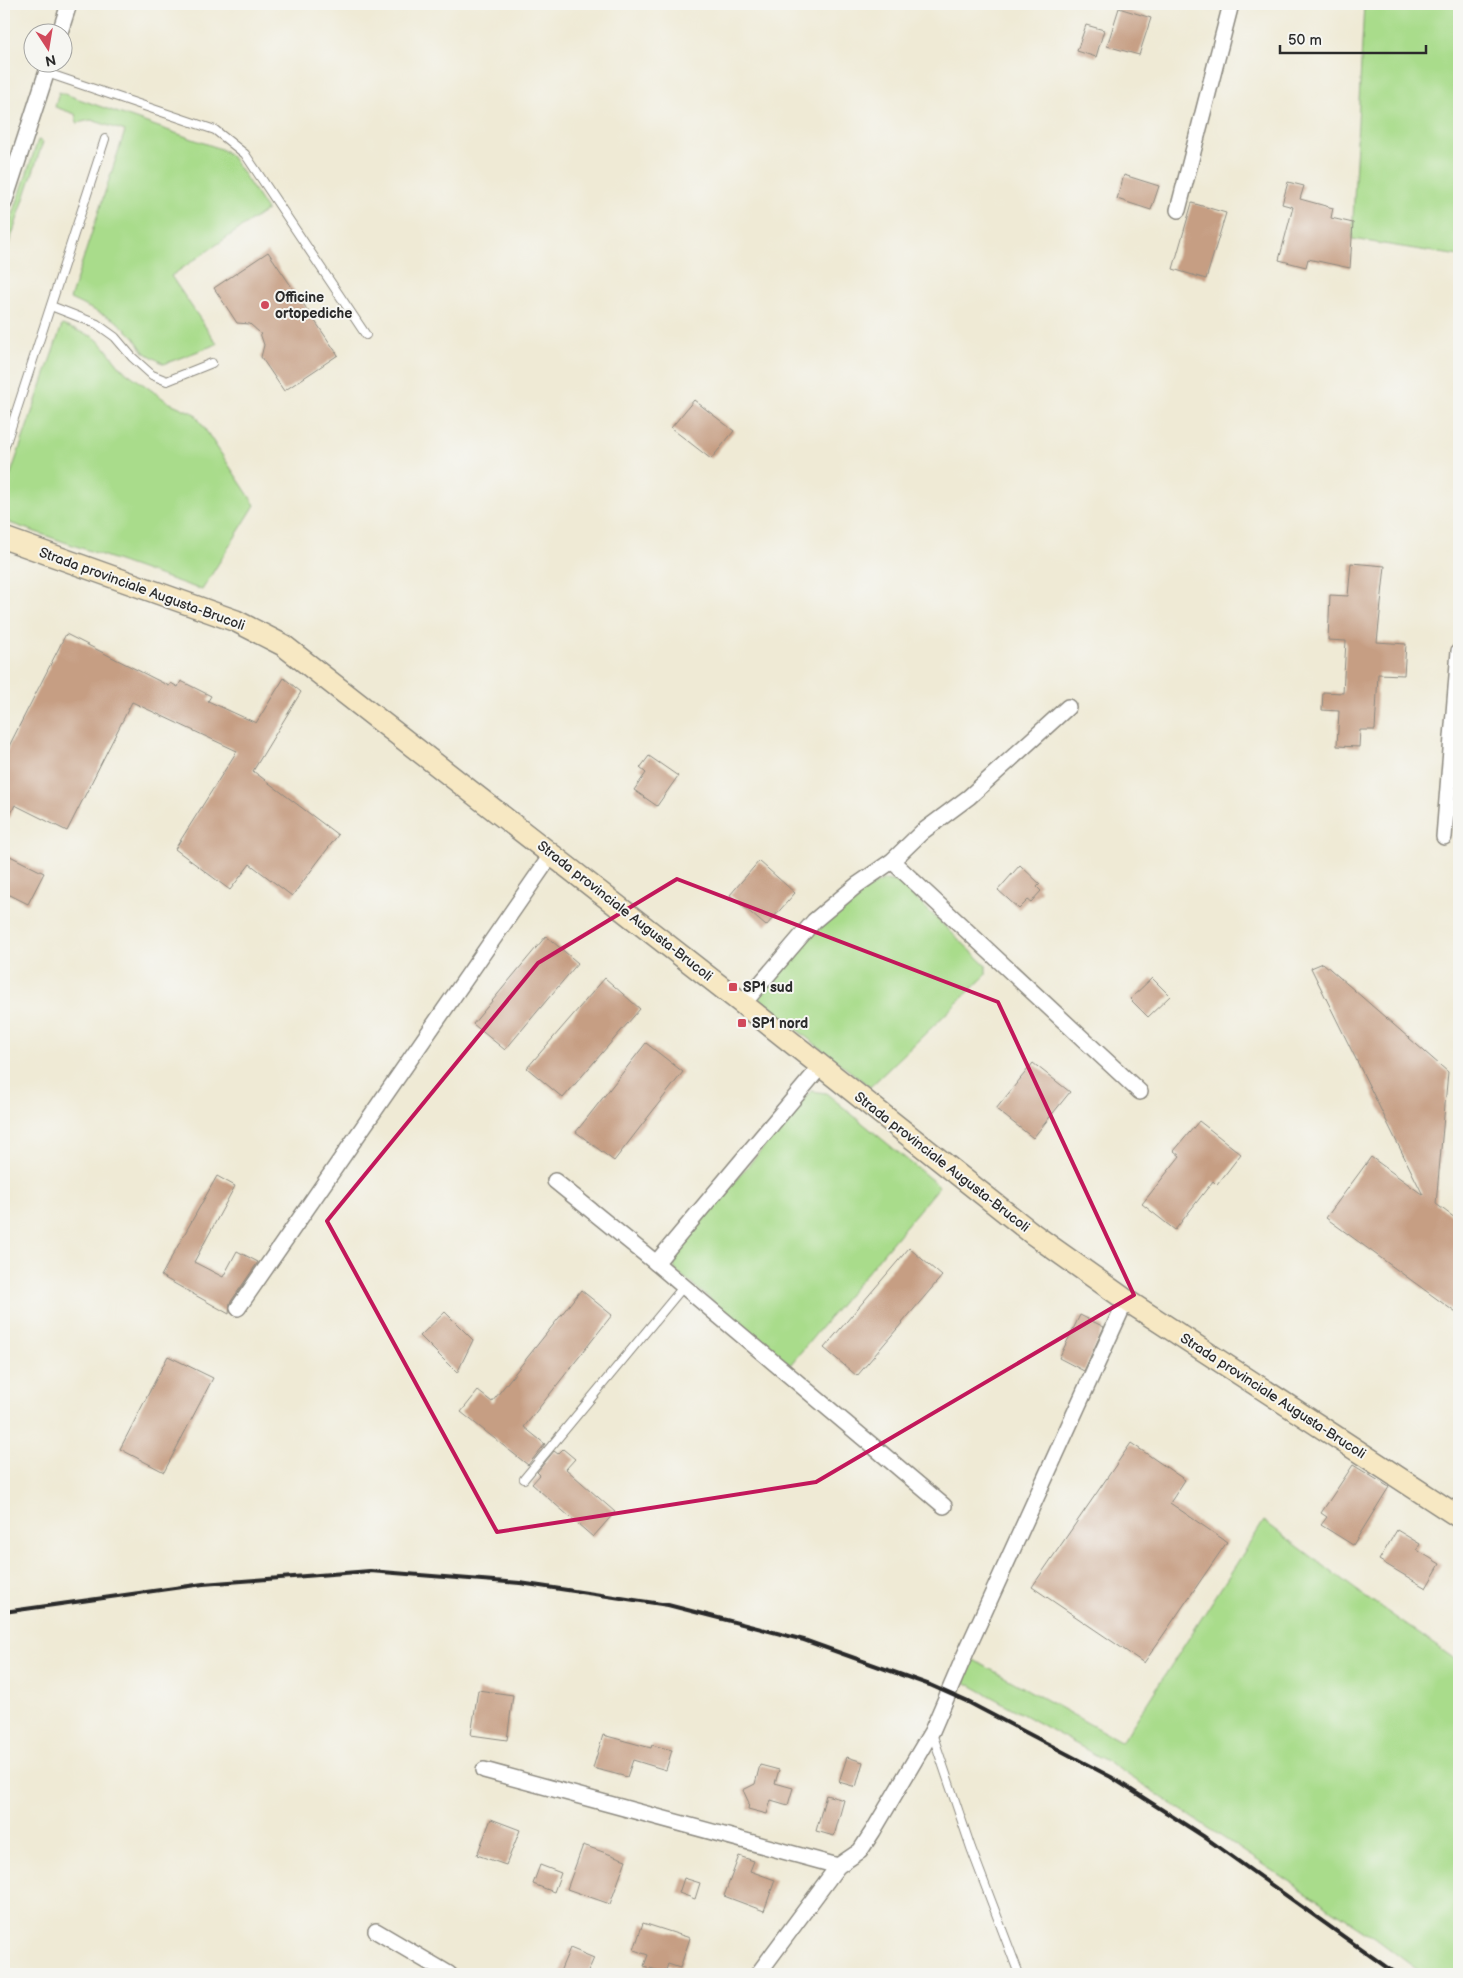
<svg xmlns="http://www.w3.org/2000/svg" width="1463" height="1978" font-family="'Balsamiq Sans',sans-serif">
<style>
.green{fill:#a9dc8b;stroke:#6a845b}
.building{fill:#c69e83}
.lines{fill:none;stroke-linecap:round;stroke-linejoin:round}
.service-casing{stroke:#8d8a80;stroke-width:10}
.minor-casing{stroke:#8d8a80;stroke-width:18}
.secondary-casing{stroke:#8d8a80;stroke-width:24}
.service{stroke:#fff;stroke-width:8}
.minor{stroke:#fff;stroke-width:15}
.secondary{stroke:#f7e8c3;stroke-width:21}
.rail{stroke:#2b2b2b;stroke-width:4}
.marked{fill:none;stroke:#c2185b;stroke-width:4;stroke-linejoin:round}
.poi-dot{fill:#d1495b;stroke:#f6f6f2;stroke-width:2}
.labels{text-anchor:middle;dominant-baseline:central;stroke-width:4;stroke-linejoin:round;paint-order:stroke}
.poi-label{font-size:14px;font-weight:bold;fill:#2b2b2b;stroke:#f6f6f2;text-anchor:start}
.street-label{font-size:14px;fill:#2b2b2b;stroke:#f6f6f2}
</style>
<rect width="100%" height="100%" fill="#f6f6f2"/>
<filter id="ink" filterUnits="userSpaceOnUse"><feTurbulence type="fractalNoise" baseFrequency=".02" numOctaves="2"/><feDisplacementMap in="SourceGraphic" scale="10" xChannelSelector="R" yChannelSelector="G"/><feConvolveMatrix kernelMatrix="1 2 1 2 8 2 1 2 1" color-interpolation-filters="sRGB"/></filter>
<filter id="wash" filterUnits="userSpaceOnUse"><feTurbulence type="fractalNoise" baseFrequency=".0096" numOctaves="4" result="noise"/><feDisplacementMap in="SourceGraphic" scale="20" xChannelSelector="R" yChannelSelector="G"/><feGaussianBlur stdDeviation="1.12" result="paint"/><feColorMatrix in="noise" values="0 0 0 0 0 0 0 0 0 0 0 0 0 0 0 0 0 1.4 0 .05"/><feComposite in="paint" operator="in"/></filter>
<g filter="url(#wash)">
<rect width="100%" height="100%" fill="#efead5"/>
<g class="green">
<polygon points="1364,4 1459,4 1459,256 1352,239"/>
<polygon points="59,92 221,149 232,157 267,210 171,276 217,344 164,364 144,352 133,336 115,320 70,299 125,131 91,120 77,123 75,114 55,107"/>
<polygon points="38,140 43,142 4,259 4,241"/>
<polygon points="62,325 94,337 103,345 122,369 168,402 195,414 255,505 202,590 4,521 4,498 9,479"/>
<path d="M885 880 898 882 986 965V975L870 1087 760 1001 759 995C795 952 831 902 885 880Z"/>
<polygon points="811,1091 826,1093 939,1186 790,1365 675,1270 672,1256"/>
<polygon points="1264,1521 1355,1589 1459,1662 1459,1974 1423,1974 1375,1938 1110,1763 965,1682 972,1659 1122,1742"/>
</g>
<g id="blocks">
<g class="building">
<polygon points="1119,8 1151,18 1139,55 1107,46"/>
<polygon points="1086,25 1104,30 1096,57 1077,51"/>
<polygon points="1124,175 1159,186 1151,210 1117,199"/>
<polygon points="1288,182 1304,186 1300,199 1333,208 1331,218 1353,223 1350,268 1308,259 1306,267 1279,260 1293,207 1282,204"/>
<polygon points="1192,203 1226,213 1206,279 1173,269"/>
<polygon points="268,252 338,355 284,391 261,357 264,345 260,333 250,324 237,323 214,288"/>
<polygon points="694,400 734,431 711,459 671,428"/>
<polygon points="1351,563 1385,566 1377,642 1406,644 1404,675 1378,674 1375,730 1360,730 1359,747 1337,746 1339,711 1322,710 1323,692 1343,693 1346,641 1328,640 1330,595 1348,596"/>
<polygon points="66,634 169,686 171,683 178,687 181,681 211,696 208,701 256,723 284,678 301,692 253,771 338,835 292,896 250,864 230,890 175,849 237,751 132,702 67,831 15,805 4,828 4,756"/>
<polygon points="649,756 678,776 657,806 634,790 646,773 640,768"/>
<polygon points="4,853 44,873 28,904 4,892"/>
<polygon points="759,861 795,893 766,926 730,895"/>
<polygon points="1020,865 1040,884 1037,887 1041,891 1031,902 1028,900 1019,909 998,890"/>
<polygon points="546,936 578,963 505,1050 473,1024"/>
<polygon points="1323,963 1448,1072 1436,1204 1459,1221 1459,1315 1326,1218 1371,1157 1423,1195 1311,968"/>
<polygon points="605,978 640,1009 563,1098 527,1068"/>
<polygon points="1152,978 1170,996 1148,1017 1130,999"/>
<polygon points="646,1043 683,1072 614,1161 576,1132"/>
<polygon points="1033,1063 1070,1092 1033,1138 996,1109"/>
<polygon points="1199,1121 1241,1154 1217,1185 1213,1181 1175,1230 1142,1204 1180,1156 1174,1151"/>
<polygon points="217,1176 235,1186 194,1262 223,1277 237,1251 258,1262 230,1303 229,1314 161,1276"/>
<polygon points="909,1248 942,1276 857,1376 824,1348"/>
<polygon points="581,1290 612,1315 524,1427 545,1444 528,1465 461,1412 478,1391 492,1402"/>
<polygon points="445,1312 473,1340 457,1373 420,1336"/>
<polygon points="1080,1315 1104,1327 1084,1371 1059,1358"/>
<polygon points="168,1356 213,1378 164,1472 120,1449"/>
<polygon points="1131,1443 1185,1480 1170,1503 1227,1542 1144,1663 1032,1587"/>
<polygon points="563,1449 575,1459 566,1469 615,1512 593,1537 532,1484 540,1475 537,1472 554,1451 558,1454"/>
<polygon points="1353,1465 1389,1487 1353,1545 1321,1525 1327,1517 1321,1513"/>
<polygon points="1397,1530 1420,1544 1417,1550 1440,1564 1426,1588 1379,1560"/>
<polygon points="478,1690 513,1695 507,1740 471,1735"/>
<polygon points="603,1735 651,1748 652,1745 672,1750 666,1770 633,1760 627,1777 593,1768"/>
<polygon points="847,1757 863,1762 856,1787 839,1782"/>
<polygon points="760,1765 779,1770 775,1783 793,1788 788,1805 771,1800 767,1814 748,1809 749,1803 743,1790 755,1784"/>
<polygon points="826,1795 844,1800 834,1836 816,1831"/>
<polygon points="491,1819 520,1830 506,1865 477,1855"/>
<polygon points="583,1845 626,1860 610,1904 567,1889"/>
<polygon points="739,1856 754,1861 750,1871 775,1880 764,1911 724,1896"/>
<polygon points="540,1865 561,1873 554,1892 533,1884"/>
<polygon points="684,1878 700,1883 695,1899 679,1893"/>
<polygon points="643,1923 690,1938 680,1968 668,1964 665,1973 644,1966 648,1955 634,1950"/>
<polygon points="570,1948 594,1958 587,1974 559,1974"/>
</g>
</g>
</g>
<g filter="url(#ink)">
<use href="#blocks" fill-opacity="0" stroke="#8d8a80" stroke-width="1"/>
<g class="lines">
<defs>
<g id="service">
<polyline points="47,73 215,130 245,154 366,335"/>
<polyline points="51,306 97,324 115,337 132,357 152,375 167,381 212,363"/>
<polyline points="4,449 105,139"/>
<polyline points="524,1479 684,1286"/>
<polyline points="932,1733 971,1848 1019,1974"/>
</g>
<g id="minor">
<polyline points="60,32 69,4"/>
<polyline points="4,203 50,62"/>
<polyline points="1178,210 1231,4"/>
<polyline points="1444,837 1459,651"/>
<polyline points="892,861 1140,1092"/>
<polyline points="743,1004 814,921 857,885 892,861 922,832 969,797 1068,707"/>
<polyline points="555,1181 656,1263 944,1506"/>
<polyline points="656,1263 821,1066"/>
<polyline points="238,1308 552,854"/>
<polyline points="484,1770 838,1866"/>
<polyline points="376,1931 449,1974"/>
<polyline points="758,1974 838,1866 860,1851 873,1831 932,1731 966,1652 1126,1300"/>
</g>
<polyline id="secondary" points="4,538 236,621 283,645 743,1004 1033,1234 1126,1300 1459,1517"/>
</defs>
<use href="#service" class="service-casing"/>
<use href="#minor" class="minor-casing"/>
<use href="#secondary" class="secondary-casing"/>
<use href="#service" class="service"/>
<use href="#minor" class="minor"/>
<use href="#secondary" class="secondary"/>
<polyline class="rail" points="4,1612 203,1584 370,1571 520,1583 668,1605 804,1640 930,1685 966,1701 1111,1777 1203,1836 1396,1974"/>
</g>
</g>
<path class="marked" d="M677 879 998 1002 1134 1295 816 1482 497 1532 327 1221 538 963Z"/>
<g class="poi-dot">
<circle cx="265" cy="305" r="5"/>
<rect x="728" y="982" width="10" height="10" rx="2.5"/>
<rect x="737" y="1018" width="10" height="10" rx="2.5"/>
</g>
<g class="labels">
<g class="poi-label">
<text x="275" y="297">Officine<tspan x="275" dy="16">ortopediche</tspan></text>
<text x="743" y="987">SP1 sud</text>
<text x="752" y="1023">SP1 nord</text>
</g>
<g class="street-label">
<text transform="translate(142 589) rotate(20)">Strada provinciale Augusta-Brucoli</text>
<text transform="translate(625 911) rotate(38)">Strada provinciale Augusta-Brucoli</text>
<text transform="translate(942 1162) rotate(38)">Strada provinciale Augusta-Brucoli</text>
<text transform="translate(1273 1396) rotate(33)">Strada provinciale Augusta-Brucoli</text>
</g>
</g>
<rect width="1463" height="1978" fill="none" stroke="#f6f6f2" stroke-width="20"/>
<g transform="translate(48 48) rotate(168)"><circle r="24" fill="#f6f6f2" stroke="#a5a5a2"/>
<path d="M0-4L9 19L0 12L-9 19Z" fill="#d1495b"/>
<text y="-8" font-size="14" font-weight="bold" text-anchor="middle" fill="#2b2b2b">N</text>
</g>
<path d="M1280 45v8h146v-8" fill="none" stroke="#2b2b2b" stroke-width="2.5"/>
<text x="1288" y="45" font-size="15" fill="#2b2b2b" stroke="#f6f6f2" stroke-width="4" paint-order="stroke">50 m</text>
</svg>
